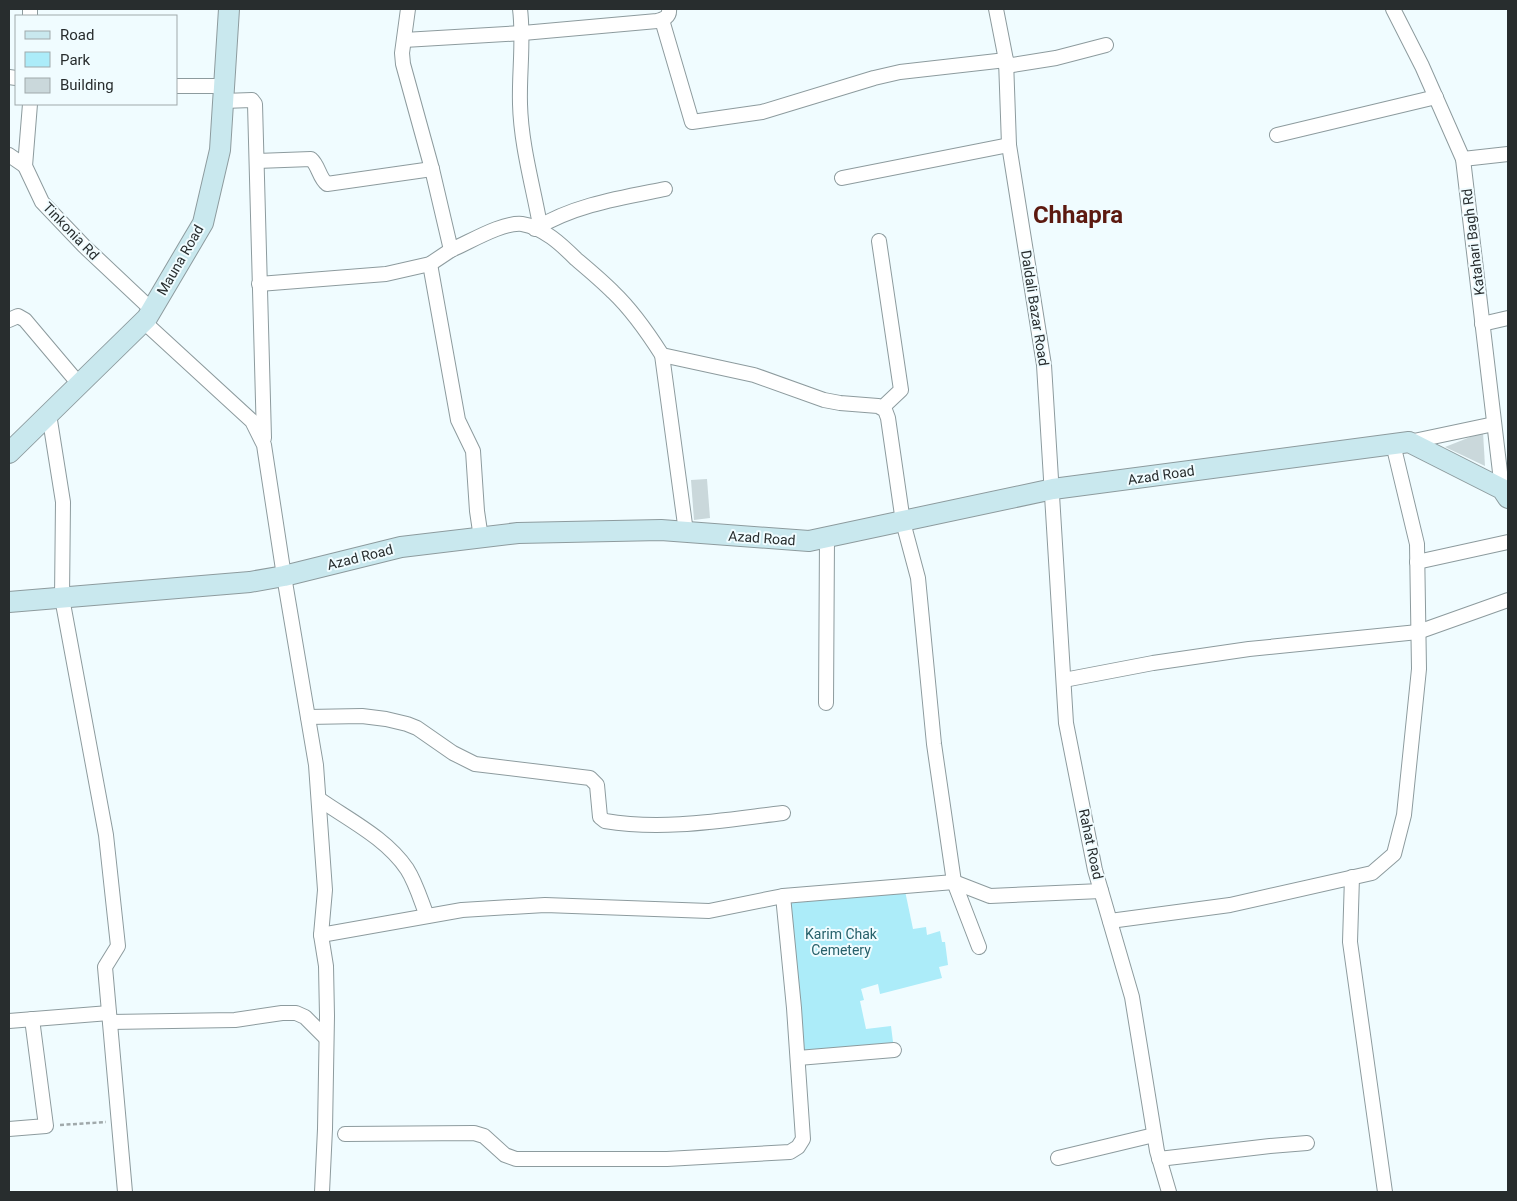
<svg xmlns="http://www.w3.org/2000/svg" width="1517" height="1201" font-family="Roboto,sans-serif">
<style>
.green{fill:#acecf9}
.building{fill:#cad8db}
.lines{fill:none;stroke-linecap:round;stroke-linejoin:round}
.street-casing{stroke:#8d9b9e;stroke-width:16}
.secondary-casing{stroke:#8d9b9e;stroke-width:22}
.path{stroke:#a0a9ab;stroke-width:2.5;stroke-dasharray:4 2.5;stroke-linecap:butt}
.street{stroke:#fff;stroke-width:14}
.secondary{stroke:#c9e8ee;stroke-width:20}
.labels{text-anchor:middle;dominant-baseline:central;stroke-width:4;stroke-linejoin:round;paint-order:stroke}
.street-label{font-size:14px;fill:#282d2e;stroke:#f0fcff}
.park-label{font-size:14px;fill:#26606a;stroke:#f0fcff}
.town-label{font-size:24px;font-weight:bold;fill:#5c190f;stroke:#f0fcff}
</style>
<rect width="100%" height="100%" fill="#f0fcff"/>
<polygon class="green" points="904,886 913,929 926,927 927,935 940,931 942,942 945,942 948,965 939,967 942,978 880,994 878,984 861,989 864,1000 860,1001 866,1029 891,1026 894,1050 798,1058 783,896"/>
<g class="building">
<polygon points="1483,432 1485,466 1445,447"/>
<polygon points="707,479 710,518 694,520 691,480"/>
</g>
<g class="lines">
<defs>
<g id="street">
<polyline points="30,9 30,16"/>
<path d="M408 9 402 53 403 64 432 169 451 250C470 242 502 222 522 224 543 227 562 245 576 259 589 270 601 280 613 292 632 310 648 333 662 355L686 532"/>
<path d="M520 9C524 41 519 72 520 104 521 145 533 186 540 225"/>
<polyline points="996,9 1006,60 1009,145 1044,365 1066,723 1095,870 1132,997 1157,1151 1169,1192"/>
<polyline points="1393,9 1422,66 1463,159 1502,489"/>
<polyline points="662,20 692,122 762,112 874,78 900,72 1006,60"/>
<path d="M404 40 523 33 657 21C664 19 670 17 669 9"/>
<polyline points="1006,66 1056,58 1106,45"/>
<polyline points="9,77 16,78"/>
<polyline points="176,86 224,86"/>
<polyline points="223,101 252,100 255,104 264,438"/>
<polyline points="30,104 25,166 42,202 84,246 152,310"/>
<polyline points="1277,135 1436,97"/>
<polyline points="9,155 25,166"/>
<polyline points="1463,159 1508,154"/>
<path d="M257 161 311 159C319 166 319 178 327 184L432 169"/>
<polyline points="842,178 1009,145"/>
<path d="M535 229C574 205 620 198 665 189"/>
<polyline points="879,241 901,390 883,407"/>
<polyline points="430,264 458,420 473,451 477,511 481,538"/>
<polyline points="259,284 386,274 430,264 451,250"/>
<polyline points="9,320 18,316 25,320 79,384"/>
<polyline points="143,321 252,421 264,445 284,576 316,765 325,890 321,935 326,966 327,1016 325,1129 322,1192"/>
<polyline points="1482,324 1508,318"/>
<polyline points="662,355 754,375 824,400 840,403 878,406 885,410 888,418 903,522 918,578 934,744 954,882 979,947"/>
<polyline points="49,414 63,502 62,598 106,835 118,946 105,967 125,1192"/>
<polyline points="1409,442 1494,424"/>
<polyline points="1417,562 1508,542"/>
<polyline points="1064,680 1153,663 1249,649 1418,632 1508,600"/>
<polyline points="826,703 827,538"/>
<path d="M308 717 362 716 386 719 407 724 417 728 453 753 475 764 590 778 597 785 600 817 605 821C664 831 724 820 783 813"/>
<path d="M319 799C349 820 386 838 407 869 416 883 421 901 427 916"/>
<polyline points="1352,877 1350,942 1385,1192"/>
<polyline points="1110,921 1230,905 1372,873 1394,854 1404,815 1419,669 1417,544 1393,444"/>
<polyline points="321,935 462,910 545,905 709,911 783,896 954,882 990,896 1101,891"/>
<polyline points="9,1021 109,1013"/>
<polyline points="110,1022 235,1020 282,1013 296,1013 305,1017 326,1038"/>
<polyline points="798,1058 894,1050"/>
<polyline points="9,1129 46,1126 32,1019"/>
<polyline points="345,1134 474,1133 484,1136 505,1155 516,1159 667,1159 790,1152 798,1147 803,1139 794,1008 783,896"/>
<polyline points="1058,1158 1154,1135"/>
<polyline points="1159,1159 1270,1146 1307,1143"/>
</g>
<g id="secondary">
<polyline points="9,453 147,318 203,223 220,150 229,9"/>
<polyline points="9,602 250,582 284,576 401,547 518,533 661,530 809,541 1053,489 1409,442 1502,489 1508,498"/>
</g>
</defs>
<use href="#street" class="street-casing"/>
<use href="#secondary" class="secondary-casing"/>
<polyline class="path" points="60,1125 106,1122"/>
<use href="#street" class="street"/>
<use href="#secondary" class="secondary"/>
</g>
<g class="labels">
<g class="street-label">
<text transform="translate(71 231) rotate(46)">Tinkonia Rd</text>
<text transform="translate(1473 242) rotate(-97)">Katahari Bagh Rd</text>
<text transform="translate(180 260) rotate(-60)">Mauna Road</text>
<text transform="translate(1035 308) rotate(81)">Daldali Bazar Road</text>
<text transform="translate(1161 475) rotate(-8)">Azad Road</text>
<text transform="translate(762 538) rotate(4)">Azad Road</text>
<text transform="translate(360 557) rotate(-14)">Azad Road</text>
<text transform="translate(1091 844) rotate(78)">Rahat Road</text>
</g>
<g class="park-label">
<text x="841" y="934">Karim Chak<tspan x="841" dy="16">Cemetery</tspan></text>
</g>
<g class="town-label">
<text x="1078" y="215">Chhapra</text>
</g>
</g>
<rect width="1517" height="1201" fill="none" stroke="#282d2e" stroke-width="20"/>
<rect x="15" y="15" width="162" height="90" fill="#f0fcff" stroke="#a0a9ab"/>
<rect x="25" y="31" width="25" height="8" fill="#c9e8ee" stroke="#a0a9ab"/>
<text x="60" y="40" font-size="15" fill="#282d2e">Road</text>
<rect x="25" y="52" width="25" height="15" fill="#acecf9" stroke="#a0a9ab"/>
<text x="60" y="65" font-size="15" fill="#282d2e">Park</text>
<rect x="25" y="78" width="25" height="15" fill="#cad8db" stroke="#a0a9ab"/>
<text x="60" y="90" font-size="15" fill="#282d2e">Building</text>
</svg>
